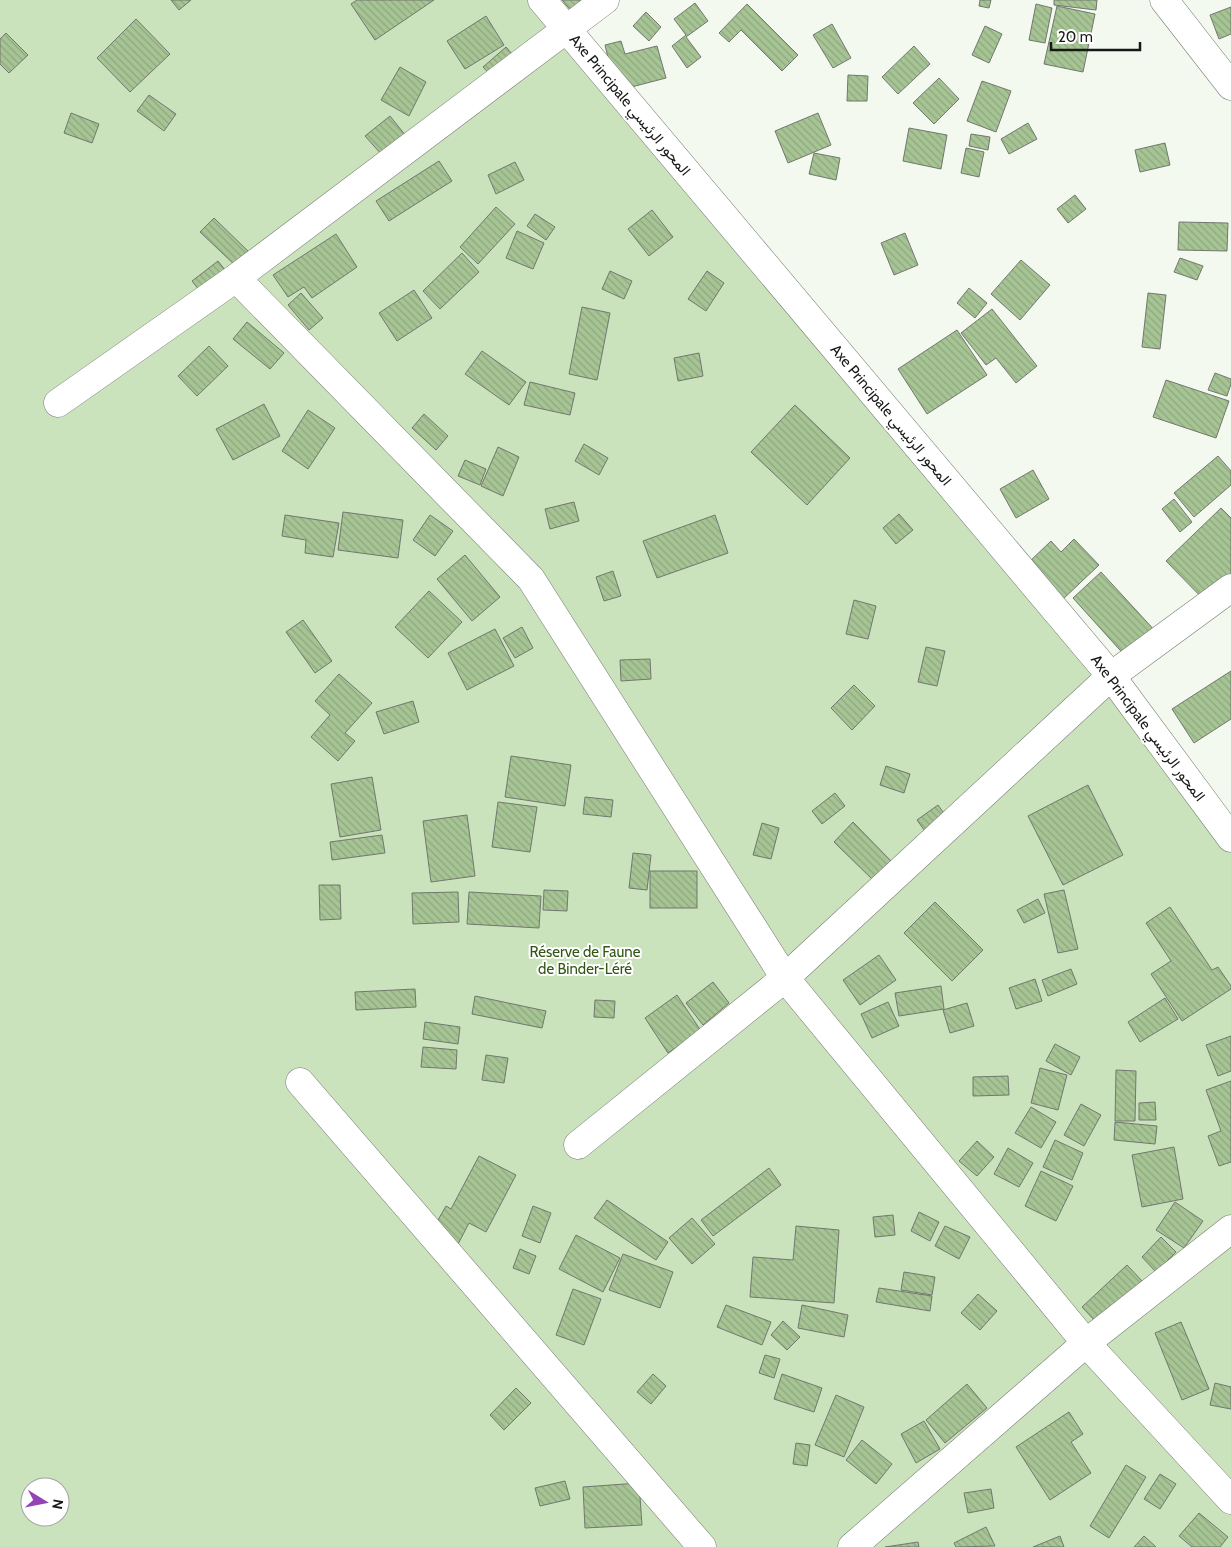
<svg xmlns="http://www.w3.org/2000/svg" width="1231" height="1547" font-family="Cabin,Vazirmatn,sans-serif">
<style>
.green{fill:#cae3bc;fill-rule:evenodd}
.building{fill:url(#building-back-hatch);stroke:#72776f}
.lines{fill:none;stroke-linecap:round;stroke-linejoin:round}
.minor-casing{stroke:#767c73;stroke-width:29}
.major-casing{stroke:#767c73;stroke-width:29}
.minor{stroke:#fff;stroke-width:28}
.major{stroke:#fff;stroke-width:28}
.labels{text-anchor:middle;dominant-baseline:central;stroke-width:4;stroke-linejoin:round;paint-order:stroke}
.street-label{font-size:15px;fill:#171916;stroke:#fff}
.park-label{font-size:15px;fill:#325614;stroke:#fff}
</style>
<defs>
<pattern id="building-back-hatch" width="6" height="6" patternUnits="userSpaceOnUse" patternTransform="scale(1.25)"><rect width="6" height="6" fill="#a6c494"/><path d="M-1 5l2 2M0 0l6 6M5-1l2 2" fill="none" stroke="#8ea87f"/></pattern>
</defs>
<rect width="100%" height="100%" fill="#f3f9ef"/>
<path class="green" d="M0 0H542L1231 838V1547H0ZM30 1487H60V1517H30Z"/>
<g class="building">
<polygon points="171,0 191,0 179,10"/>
<polygon points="357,0 434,0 375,40 351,4"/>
<polygon points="562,0 586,0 572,12"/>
<polygon points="980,0 991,0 989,8 979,6"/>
<polygon points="1054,0 1097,0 1096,10 1054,5"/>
<polygon points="695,3 708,21 686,37 701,57 687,68 672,46 686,35 674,19"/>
<polygon points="747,4 798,55 782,71 741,30 729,42 719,33"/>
<polygon points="1036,4 1052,8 1045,43 1029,40"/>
<polygon points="1057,6 1095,14 1083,72 1044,64"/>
<polygon points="1231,7 1231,34 1219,39 1210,15"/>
<polygon points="646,12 661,27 649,41 633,26"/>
<polygon points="486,16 504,45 465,69 447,41"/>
<polygon points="136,19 170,54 130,92 97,58"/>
<polygon points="832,24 851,58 833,68 813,35"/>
<polygon points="985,26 1002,34 989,63 972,55"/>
<polygon points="6,33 28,55 9,73 0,64 0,39"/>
<polygon points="621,41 625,54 657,46 666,78 616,91 605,45"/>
<polygon points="914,46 930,64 898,94 882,77"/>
<polygon points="506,47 519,62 496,81 483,67"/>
<polygon points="400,67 426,82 409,116 381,100"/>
<polygon points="848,75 868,76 867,101 847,101"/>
<polygon points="939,78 959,99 934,124 913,103"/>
<polygon points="982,81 1011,91 996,132 967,121"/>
<polygon points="149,95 176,114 164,131 137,111"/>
<polygon points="71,113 99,124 92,143 64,133"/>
<polygon points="818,113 831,145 788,163 775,131"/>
<polygon points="390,116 406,136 382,155 365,136"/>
<polygon points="1028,123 1037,139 1009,154 1001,139"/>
<polygon points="909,128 947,135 941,169 903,161"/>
<polygon points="971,134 990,137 988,150 969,146"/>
<polygon points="1165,143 1170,165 1140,172 1135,150"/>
<polygon points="966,148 984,152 979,177 961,173"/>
<polygon points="814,153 840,158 836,180 809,174"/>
<polygon points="439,161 452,181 389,221 376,201"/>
<polygon points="515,162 524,180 496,194 488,175"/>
<polygon points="1075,195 1086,209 1068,223 1057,209"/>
<polygon points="496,207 515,224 478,264 460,247"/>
<polygon points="652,210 673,237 649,256 628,229"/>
<polygon points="535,214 555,227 546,240 527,226"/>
<polygon points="214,218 250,253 237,267 200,232"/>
<polygon points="1179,222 1228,223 1227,251 1178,250"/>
<polygon points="517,231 544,243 533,269 506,258"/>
<polygon points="905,233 918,265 894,275 881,243"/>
<polygon points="336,234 357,267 312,298 304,287 288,297 273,275"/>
<polygon points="462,253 479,272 440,309 423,291"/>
<polygon points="1180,258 1203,266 1197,280 1174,272"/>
<polygon points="1021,260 1050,285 1020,320 991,294"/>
<polygon points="218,261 229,275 203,295 192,281"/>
<polygon points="610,271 632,281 624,299 602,289"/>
<polygon points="707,271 724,283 706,311 688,299"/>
<polygon points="969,288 987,303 975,318 957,303"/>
<polygon points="414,290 432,318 397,341 379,313"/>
<polygon points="301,293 323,318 309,330 288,305"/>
<polygon points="1148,293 1166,295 1160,349 1142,347"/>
<polygon points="582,307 610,313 597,380 569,374"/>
<polygon points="992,309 1037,366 1016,383 996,358 986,365 961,333"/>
<polygon points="247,322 284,353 270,369 233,339"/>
<polygon points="957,330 987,375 927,414 898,369"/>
<polygon points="209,346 228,366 197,396 178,376"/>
<polygon points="482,351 526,382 509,405 465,374"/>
<polygon points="699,353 703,376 678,381 674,358"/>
<polygon points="1215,373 1231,379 1231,384 1227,396 1208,390"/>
<polygon points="1166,380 1229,401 1216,438 1153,417"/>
<polygon points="530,382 575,393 570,415 524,405"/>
<polygon points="264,404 280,436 233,460 216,429"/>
<polygon points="795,405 850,458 807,505 751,452"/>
<polygon points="308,410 335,428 308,469 282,451"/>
<polygon points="424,414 448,436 436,450 412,428"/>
<polygon points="584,444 608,458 599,475 575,461"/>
<polygon points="498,447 519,457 503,496 481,486"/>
<polygon points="1218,456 1231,471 1231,485 1194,517 1174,493"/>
<polygon points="465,460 486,469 480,485 458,476"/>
<polygon points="1033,470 1049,499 1016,518 1000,489"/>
<polygon points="1174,499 1192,522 1180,532 1162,509"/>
<polygon points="574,502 579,521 550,529 545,509"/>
<polygon points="1221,508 1231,518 1231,586 1211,607 1166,561"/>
<polygon points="343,512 403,520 398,558 338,550"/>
<polygon points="899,514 913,530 896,544 883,528"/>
<polygon points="285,515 339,523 333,557 305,553 306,540 282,536"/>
<polygon points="430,515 453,531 435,556 413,540"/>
<polygon points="715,515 728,553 657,578 643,541"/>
<polygon points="1074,539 1099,565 1061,601 1027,564 1051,541 1061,552"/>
<polygon points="465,555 500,597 472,621 437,579"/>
<polygon points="613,571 621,596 604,601 596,577"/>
<polygon points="1101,572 1157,633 1128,659 1073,598"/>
<polygon points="429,591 462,622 428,658 395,627"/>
<polygon points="854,600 876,606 868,639 846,634"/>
<polygon points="303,620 332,661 315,673 286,632"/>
<polygon points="522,627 533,648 515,658 503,638"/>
<polygon points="495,629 514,666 467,690 448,653"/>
<polygon points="926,647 945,651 937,686 918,682"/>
<polygon points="650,659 651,679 621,681 620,660"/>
<polygon points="1231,671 1231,719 1194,743 1172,709"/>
<polygon points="339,674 372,703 345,733 355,741 338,761 311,737 330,715 315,701"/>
<polygon points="854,685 875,706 852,730 831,708"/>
<polygon points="413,701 419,722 384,734 376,712"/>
<polygon points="511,756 571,765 565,806 505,797"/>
<polygon points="886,766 910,774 904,793 880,785"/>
<polygon points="372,777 381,830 340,837 331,784"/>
<polygon points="1088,785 1123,855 1063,885 1028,816"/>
<polygon points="835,793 845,806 822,824 812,811"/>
<polygon points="585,797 613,800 611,817 583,814"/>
<polygon points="498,802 537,807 530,852 492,847"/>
<polygon points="938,805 948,819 927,834 917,820"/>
<polygon points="467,815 475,876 431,882 423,821"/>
<polygon points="853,822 891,861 873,880 834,842"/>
<polygon points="762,823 779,828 771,859 753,855"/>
<polygon points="382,835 385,853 332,860 330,842"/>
<polygon points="633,853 651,855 647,890 629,888"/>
<rect x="650" y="871" width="47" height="37"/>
<polygon points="319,885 340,885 341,919 320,920"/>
<polygon points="544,890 568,891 567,911 543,910"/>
<polygon points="1064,890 1078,949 1058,953 1044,894"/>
<polygon points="458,892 459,922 413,924 412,893"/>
<polygon points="469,892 541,896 539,928 467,924"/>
<polygon points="1038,899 1045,913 1024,923 1017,910"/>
<polygon points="935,902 983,950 952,981 904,933"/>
<polygon points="1170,907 1212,970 1218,967 1231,986 1231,989 1182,1021 1151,974 1171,961 1146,923"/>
<polygon points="879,955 896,980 860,1005 843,980"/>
<polygon points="1071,969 1077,984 1048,996 1042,980"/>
<polygon points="1035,979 1042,1001 1016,1009 1009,988"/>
<polygon points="713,982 729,1003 703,1025 686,1003"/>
<polygon points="941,986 944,1009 899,1016 895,993"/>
<polygon points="415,989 416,1007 356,1010 355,992"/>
<polygon points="677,995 701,1031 668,1053 645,1018"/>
<polygon points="475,996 546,1011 542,1028 472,1014"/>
<polygon points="1165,998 1178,1019 1140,1042 1128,1022"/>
<polygon points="595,1000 615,1001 614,1018 594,1017"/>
<polygon points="888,1002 899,1026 872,1038 861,1014"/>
<polygon points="967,1003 974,1026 950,1033 943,1010"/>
<polygon points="425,1022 460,1027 458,1044 423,1039"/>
<polygon points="1231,1036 1231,1071 1218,1076 1206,1045"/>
<polygon points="1055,1044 1080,1057 1071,1075 1046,1061"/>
<polygon points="423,1047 457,1050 456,1069 421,1067"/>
<polygon points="486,1055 508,1058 504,1083 482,1080"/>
<polygon points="1040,1068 1067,1075 1058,1110 1031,1103"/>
<polygon points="1116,1070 1136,1071 1135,1121 1115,1121"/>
<polygon points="1008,1076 1009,1095 973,1096 973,1077"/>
<polygon points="1231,1081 1231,1162 1219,1166 1208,1136 1221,1131 1206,1090"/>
<polygon points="1155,1102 1156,1120 1139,1120 1139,1103"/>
<polygon points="1081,1104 1101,1115 1084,1146 1064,1135"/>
<polygon points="1031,1107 1056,1122 1041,1148 1015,1133"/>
<polygon points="1115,1122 1157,1126 1155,1144 1114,1140"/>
<polygon points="1055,1140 1083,1153 1072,1180 1043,1167"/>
<polygon points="977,1141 994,1157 977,1176 959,1161"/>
<polygon points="1174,1147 1183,1199 1142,1207 1132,1155"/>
<polygon points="1008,1148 1033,1163 1019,1187 994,1174"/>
<polygon points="479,1156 516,1175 486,1232 469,1223 456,1248 430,1234 446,1206 451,1209"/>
<polygon points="769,1168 781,1185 713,1236 701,1220"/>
<polygon points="1041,1171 1073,1186 1056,1221 1025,1206"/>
<polygon points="607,1200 668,1242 656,1260 594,1218"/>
<polygon points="1175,1202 1203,1221 1184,1248 1156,1230"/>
<polygon points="533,1206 551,1213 540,1243 522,1236"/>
<polygon points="919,1212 939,1222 930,1241 911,1231"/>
<polygon points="893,1215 895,1235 875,1237 873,1217"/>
<polygon points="692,1218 715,1244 692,1264 669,1238"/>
<polygon points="796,1226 839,1230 834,1303 750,1297 753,1257 793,1260"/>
<polygon points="945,1226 970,1237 959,1259 935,1246"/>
<polygon points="576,1235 620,1258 603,1292 559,1269"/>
<polygon points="1161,1237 1176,1252 1156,1272 1142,1257"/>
<polygon points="520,1249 536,1256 529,1274 513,1268"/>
<polygon points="623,1254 673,1272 660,1308 609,1290"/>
<polygon points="1127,1265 1143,1282 1098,1324 1082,1307"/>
<polygon points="904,1272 935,1277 932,1295 901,1290"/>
<polygon points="879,1288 932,1296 930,1311 876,1302"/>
<polygon points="573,1289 601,1299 584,1345 556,1335"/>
<polygon points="978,1294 997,1311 980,1330 961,1313"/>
<polygon points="726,1305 771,1322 762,1345 717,1327"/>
<polygon points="802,1305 848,1315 844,1337 798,1328"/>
<polygon points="783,1321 800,1337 787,1350 771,1335"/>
<polygon points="1181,1322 1209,1389 1182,1400 1155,1333"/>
<polygon points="765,1355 780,1359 774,1378 759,1373"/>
<polygon points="653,1374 666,1386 651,1404 637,1392"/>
<polygon points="782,1374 822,1388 814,1412 774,1399"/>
<polygon points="1215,1383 1231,1387 1231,1409 1210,1405"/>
<polygon points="967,1384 987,1408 945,1443 926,1420"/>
<polygon points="516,1388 531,1403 504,1430 490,1415"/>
<polygon points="836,1395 864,1407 844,1457 815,1445"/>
<polygon points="1069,1412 1083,1434 1071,1442 1091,1473 1050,1500 1016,1447"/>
<polygon points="924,1421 940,1449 916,1463 901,1434"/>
<polygon points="862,1440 892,1464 876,1484 846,1460"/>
<polygon points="796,1443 810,1445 807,1466 793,1464"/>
<polygon points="1126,1465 1146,1477 1109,1538 1090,1526"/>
<polygon points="1160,1474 1176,1484 1160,1509 1144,1499"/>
<polygon points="565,1481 570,1499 540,1506 535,1488"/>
<polygon points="639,1483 642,1525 585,1528 583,1487"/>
<polygon points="991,1489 994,1508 968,1513 964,1493"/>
<polygon points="1199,1513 1228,1537 1220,1547 1192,1547 1179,1536"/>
<polygon points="986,1527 995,1546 956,1547 954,1543"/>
<polygon points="1060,1536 1064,1547 1033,1547"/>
<polygon points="1144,1536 1156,1547 1134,1547"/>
<polygon points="918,1542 919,1547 885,1547"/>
</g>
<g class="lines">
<defs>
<g id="minor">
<polyline points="1164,0 1231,86"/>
<polyline points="236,278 531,579 785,978 1086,1343 1231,1500"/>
<polyline points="58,403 236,278 605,0"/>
<polyline points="300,1082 702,1547"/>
<polyline points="578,1145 785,978 1111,676 1231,588"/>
<polyline points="852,1547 1086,1343 1231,1229"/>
</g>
<polyline id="major" points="542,0 1111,676 1231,838"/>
</defs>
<use href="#minor" class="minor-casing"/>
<use href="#major" class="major-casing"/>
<use href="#minor" class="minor"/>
<use href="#major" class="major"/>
</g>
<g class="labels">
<g class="street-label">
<text transform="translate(630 105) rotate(50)">Axe Principale المحور الرئيسي</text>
<text transform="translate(891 415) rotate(50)">Axe Principale المحور الرئيسي</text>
<text transform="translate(1148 728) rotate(53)">Axe Principale المحور الرئيسي</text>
</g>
<g class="park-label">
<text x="585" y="952">Réserve de Faune<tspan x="585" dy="17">de Binder-Léré</tspan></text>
</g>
</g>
<g transform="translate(45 1502) rotate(100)"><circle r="24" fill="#ffffff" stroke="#a2a3a2"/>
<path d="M0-4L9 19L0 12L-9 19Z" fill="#9345b5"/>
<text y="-8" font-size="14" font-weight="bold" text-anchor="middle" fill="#171916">N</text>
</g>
<path d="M1051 42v8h89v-8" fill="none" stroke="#171916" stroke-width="2.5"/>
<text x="1058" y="42" font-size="15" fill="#171916" stroke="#ffffff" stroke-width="4" paint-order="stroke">20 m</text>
</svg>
